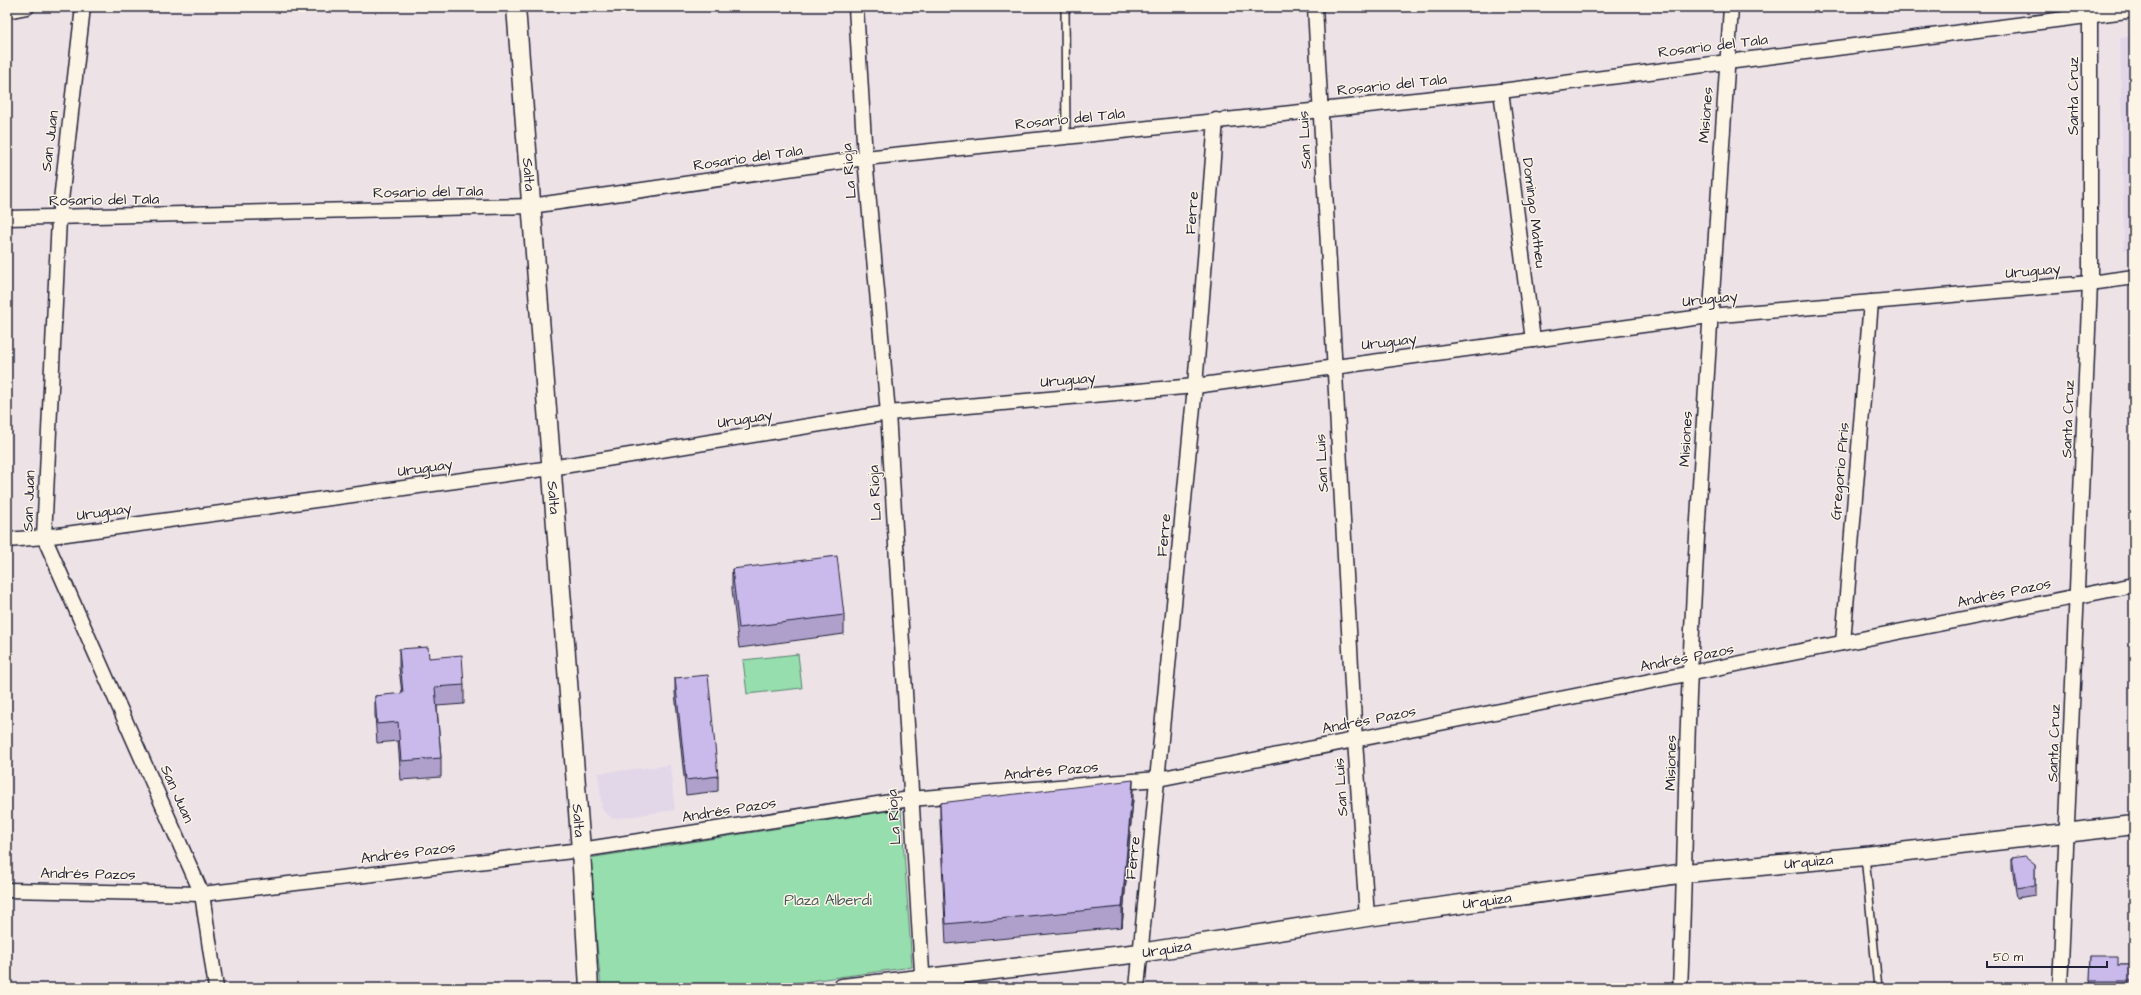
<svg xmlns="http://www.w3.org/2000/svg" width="2141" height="995" font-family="'Architects Daughter',sans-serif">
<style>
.built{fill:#e2d7e8}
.green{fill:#96dead;stroke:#5c8074}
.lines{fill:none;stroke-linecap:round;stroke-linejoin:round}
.service-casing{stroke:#22223b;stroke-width:10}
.minor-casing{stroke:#22223b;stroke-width:17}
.tertiary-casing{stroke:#22223b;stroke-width:21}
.service{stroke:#fcf5e5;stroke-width:7}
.minor{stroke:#fcf5e5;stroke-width:14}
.tertiary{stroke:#fcf5e5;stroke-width:18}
.wall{fill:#aea0ca;stroke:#22223b}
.shaded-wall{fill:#8d82a4;stroke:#22223b}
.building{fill:#cabaeb;stroke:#22223b}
.labels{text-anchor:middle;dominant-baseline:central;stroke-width:3;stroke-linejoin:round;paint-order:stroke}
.street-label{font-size:15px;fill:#22223b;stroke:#fcf5e5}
.park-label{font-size:15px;fill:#455a5d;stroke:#fcf5e5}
</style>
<rect width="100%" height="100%" fill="#ede3e7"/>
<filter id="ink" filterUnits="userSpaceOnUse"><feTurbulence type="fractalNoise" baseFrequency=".025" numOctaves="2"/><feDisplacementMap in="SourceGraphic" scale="8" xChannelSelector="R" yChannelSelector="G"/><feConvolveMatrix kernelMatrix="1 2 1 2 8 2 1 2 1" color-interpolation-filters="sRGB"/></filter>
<g filter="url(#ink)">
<g class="built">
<polygon points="2134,36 2134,249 2124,250 2120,38"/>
<polygon points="670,765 675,810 613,819 602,810 598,773"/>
</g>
<g class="green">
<polygon points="798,654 802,688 747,694 743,660"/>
<polygon points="901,809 912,967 759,988 601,988 589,858"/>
</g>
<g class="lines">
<defs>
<g id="service">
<polyline points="1065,7 1066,136"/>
<polyline points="1865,856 1878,988"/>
</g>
<g id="minor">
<polyline points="83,7 59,218 44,537 202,894 216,988"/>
<polyline points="856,7 865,158 888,413 923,988"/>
<polyline points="1315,7 1355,740 1367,917"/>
<polyline points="7,11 27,7"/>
<polyline points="1501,91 1533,340"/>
<polyline points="7,218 531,206 865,158 1501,91 2134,10"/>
<polyline points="7,540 44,537 551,468 888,413 1195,386 1709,316 2090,283 2134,277"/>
<polyline points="1843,643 1871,302"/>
<polyline points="7,890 202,894 581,850 910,799 1158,779 2134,585"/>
<polyline points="1137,988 1195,386 1216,120"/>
<path d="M1680 988C1685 883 1685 777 1690 672 1700 450 1717 229 1731 7"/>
<polyline points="2060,988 2090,283 2090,7"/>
</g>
<g id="tertiary">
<path id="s1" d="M516 7 581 850 589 988"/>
<path id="s2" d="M842 988 1140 953 1367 917 1686 873 1865 856 2134 825"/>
</g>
</defs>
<use href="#service" class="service-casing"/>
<use href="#minor" class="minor-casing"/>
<use href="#tertiary" class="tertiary-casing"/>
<use href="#service" class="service"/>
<use href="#minor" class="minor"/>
<use href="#tertiary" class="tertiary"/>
</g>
<g class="wall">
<polygon points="732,569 844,615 844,634 739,648 732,589"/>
<polygon points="399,649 429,658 464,685 464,704 437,706 441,758 441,777 401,780 398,741 377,743 375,715 375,696 402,694 399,668"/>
<polygon points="675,678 718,776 718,791 686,795 675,693"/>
<polygon points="1133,799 1122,927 946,944 940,822 940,803"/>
<polygon points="2012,858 2035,864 2035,895 2017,898 2012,868"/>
<polygon points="2091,956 2118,965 2134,965 2134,988 2090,988"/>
</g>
<polygon class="shaded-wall" points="1133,780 1133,799 1122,927 1122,907"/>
<g class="building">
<polygon points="837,556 844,615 739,628 732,569"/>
<polygon points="428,647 429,658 462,655 464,685 435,687 441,758 401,761 398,722 377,724 375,696 403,693 399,649"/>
<polygon points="708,675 718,776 686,780 675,678"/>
<polygon points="1133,780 1122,907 946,924 940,803"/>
<polygon points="2025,856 2035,864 2035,885 2017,888 2012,858"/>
<polygon points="2091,956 2118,956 2118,965 2134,965 2134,981 2090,981"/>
</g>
</g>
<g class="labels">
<g class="street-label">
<text transform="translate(1713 46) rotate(-7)">Rosario del Tala</text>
<text transform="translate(1392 85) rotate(-6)">Rosario del Tala</text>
<text transform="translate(2073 96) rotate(-90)">Santa Cruz</text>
<text transform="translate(1706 115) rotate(-86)">Misiones</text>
<text transform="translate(1070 119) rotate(-6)">Rosario del Tala</text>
<text transform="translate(1305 140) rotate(-93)">San Luis</text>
<text transform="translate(50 141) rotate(-83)">San Juan</text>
<text transform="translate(748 158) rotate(-8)">Rosario del Tala</text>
<text transform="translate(849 171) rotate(-95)">La Rioja</text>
<text stroke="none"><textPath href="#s1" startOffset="168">Salta</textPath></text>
<text transform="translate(428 192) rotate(-1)">Rosario del Tala</text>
<text transform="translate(104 200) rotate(-1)">Rosario del Tala</text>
<text transform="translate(1192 213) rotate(-86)">Ferre</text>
<text transform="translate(1534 213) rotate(83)">Domingo Matheu</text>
<text transform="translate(2033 271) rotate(-5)">Uruguay</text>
<text transform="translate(1710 299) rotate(-6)">Uruguay</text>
<text transform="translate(1389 342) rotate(-7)">Uruguay</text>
<text transform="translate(1068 380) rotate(-5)">Uruguay</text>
<text transform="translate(745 419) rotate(-9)">Uruguay</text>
<text transform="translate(2068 419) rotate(-88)">Santa Cruz</text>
<text transform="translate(1686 439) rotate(-87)">Misiones</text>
<text transform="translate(1322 463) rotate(-93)">San Luis</text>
<text transform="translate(425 468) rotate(-8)">Uruguay</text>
<text transform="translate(1840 471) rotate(-85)">Gregorio Piris</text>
<text transform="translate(875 493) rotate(-93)">La Rioja</text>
<text stroke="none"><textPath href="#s1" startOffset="492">Salta</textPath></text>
<text transform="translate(29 501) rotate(-88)">San Juan</text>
<text transform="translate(104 512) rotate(-8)">Uruguay</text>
<text transform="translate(1164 535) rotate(-85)">Ferre</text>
<text transform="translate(2004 593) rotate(-12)">Andrés Pazos</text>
<text transform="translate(1687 658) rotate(-11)">Andrés Pazos</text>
<text transform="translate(1369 720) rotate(-11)">Andrés Pazos</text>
<text transform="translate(2054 743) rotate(-88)">Santa Cruz</text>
<text transform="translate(1671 763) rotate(-89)">Misiones</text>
<text transform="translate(1051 771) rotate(-5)">Andrés Pazos</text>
<text transform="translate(1341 787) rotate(-94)">San Luis</text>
<text transform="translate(177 794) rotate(66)">San Juan</text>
<text transform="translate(729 810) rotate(-9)">Andrés Pazos</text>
<text transform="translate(894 817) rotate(-94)">La Rioja</text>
<text stroke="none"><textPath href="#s1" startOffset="816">Salta</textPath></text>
<text transform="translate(408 853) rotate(-7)">Andrés Pazos</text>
<text transform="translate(1133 858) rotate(-84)">Ferre</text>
<text stroke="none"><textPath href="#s2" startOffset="975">Urquiza</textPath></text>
<text transform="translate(88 874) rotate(1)">Andrés Pazos</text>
<text stroke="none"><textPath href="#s2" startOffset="651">Urquiza</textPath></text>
<text stroke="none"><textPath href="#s2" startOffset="327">Urquiza</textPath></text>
</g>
<g class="park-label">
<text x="828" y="900">Plaza Alberdi</text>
</g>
</g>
<rect width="2141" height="995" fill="none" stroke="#fcf5e5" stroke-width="24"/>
<rect x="12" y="12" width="2117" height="971" fill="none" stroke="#22223b" stroke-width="1.5" filter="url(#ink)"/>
<path d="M1987 961v6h120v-6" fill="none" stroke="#22223b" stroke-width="2"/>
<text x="1993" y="961" font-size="12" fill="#22223b" stroke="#fcf5e5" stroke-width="3" paint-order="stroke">50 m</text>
</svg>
